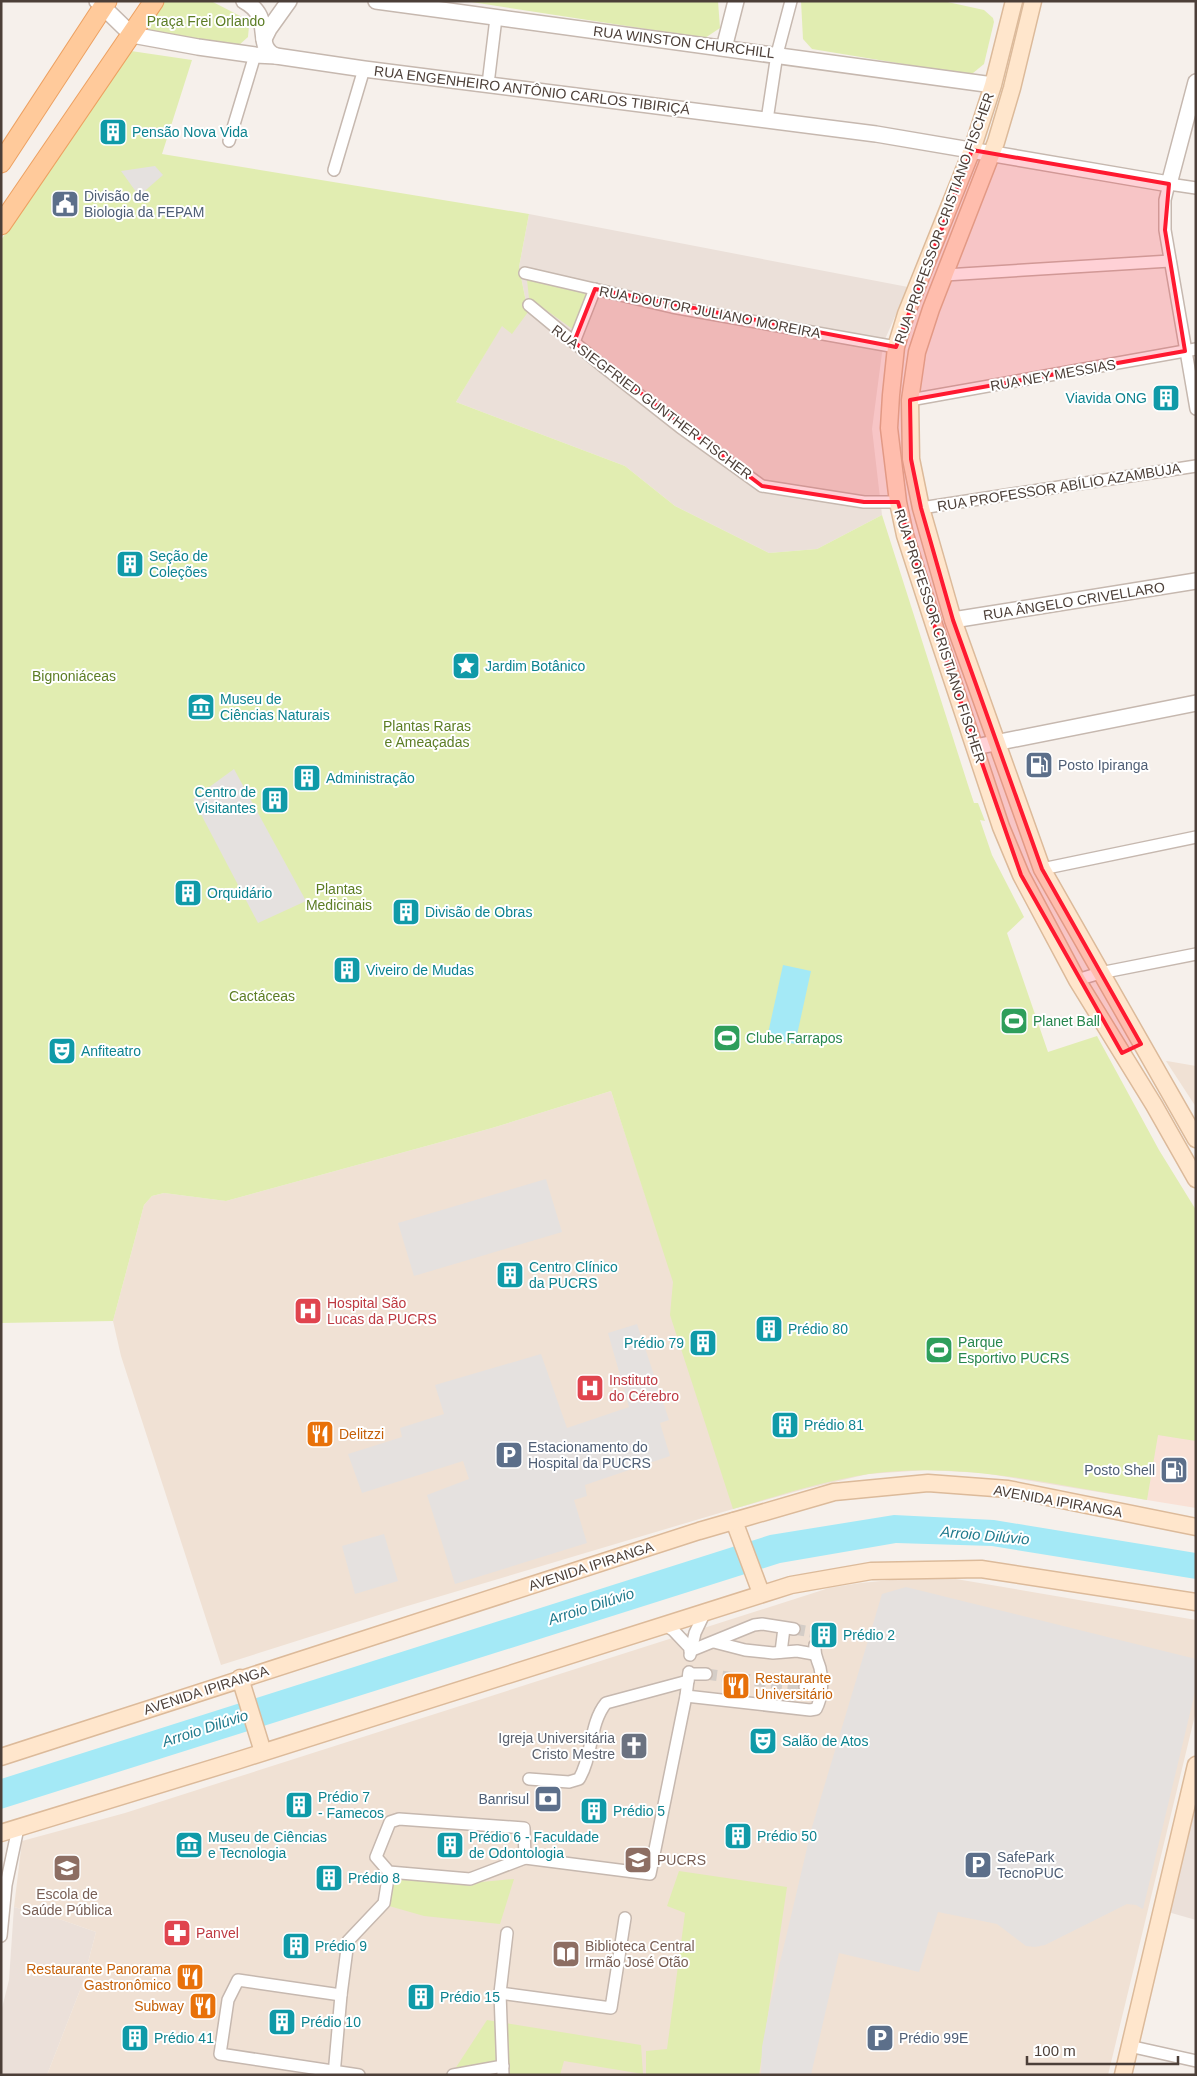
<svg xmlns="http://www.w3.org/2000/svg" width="1197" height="2076" font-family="Arial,sans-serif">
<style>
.residential{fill:#ebe0d9}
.commercial{fill:#f9e1d6}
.education{fill:#f0e1d4}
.green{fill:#e1edb1}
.parking{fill:#e5e1df}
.water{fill:#a4e9f6}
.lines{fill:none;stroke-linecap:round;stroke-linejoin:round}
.minor-tunnel{stroke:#d4cdc7;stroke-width:11;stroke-dasharray:11 5.5;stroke-linecap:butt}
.minor-casing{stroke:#c6b8af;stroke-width:14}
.tertiary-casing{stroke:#c6b8af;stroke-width:18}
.secondary-casing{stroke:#dcba9a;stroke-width:19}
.primary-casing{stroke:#eda162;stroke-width:21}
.minor{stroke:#fff;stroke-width:11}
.tertiary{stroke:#fff;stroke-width:15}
.secondary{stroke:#ffe6cc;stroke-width:16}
.primary{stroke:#ffca9b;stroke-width:19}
.marked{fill:#ff1930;fill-opacity:0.2;stroke:#ff1930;stroke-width:4;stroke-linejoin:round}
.labels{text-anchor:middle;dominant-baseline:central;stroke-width:4;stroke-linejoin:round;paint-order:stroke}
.park-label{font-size:14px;fill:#5c7d24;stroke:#fff}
.street-label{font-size:14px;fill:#4c3f38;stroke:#fff}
.culture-label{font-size:14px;fill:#0d838f;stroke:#fff;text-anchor:start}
.service-label{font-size:14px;fill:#4e5e75;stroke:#fff;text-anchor:start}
.leisure-label{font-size:14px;fill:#27864d;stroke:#fff;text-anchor:start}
.health-label{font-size:14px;fill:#be3a42;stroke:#fff;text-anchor:start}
.food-label{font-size:14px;fill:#c56008;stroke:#fff;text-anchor:start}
.worship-label{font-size:14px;fill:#5b616d;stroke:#fff;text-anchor:end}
.education-label{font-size:14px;fill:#785e54;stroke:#fff;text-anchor:start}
.water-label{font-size:15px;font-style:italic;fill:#207a8d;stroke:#fff}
</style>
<rect width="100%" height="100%" fill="#f6f0eb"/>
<g class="residential">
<polygon points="529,214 908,287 886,337 882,353 872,429 882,515 817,549 769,553 675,506 625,466 456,402 502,325 528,312 519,267"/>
<polygon points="1192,1814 1196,1815 1196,1920 1168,1912"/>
<polygon points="14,1907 62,1920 96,1932 82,1985 47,2075 1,2075 1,2012 9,1980"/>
</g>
<polygon class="commercial" points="1158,1434 1196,1441 1196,1508 1147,1500"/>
<g class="education">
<polygon points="1167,1061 1196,1066 1196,1107 1166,1061"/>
<polygon points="611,1091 674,1282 1196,1210 1196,1441 1158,1435 1147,1500 983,1473 927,1470 868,1474 805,1489 733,1509 404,1607 221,1665 121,1356 113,1321 144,1205 152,1196 164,1193 226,1201 492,1128"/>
<polygon points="911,1578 956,1579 1196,1620 1196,1711 1108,2075 47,2075 82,1985 96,1932 62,1920 14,1907 22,1841 125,1813 829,1588 861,1583"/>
</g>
<g class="green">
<polygon points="163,1 211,1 246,19 249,26 248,37 239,45 229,46 144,31"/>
<polygon points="465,1 718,1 720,28 705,38"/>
<polygon points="801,1 943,1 984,10 993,18 994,22 984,64 973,73 958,73 812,49 803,39"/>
<path d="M131 51 192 60 162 154 529 214 519 267 528 312 512 334 502 326 456 402 625 466 675 506 769 553 817 549 882 515 968 785 974 803H978L985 821 980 820 992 855 1024 917 1007 933 1048 1052 1097 1036 1159 1150 1196 1210V1441L1158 1435 1147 1500C1056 1485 961 1461 869 1474 823 1481 777 1496 733 1509L670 1315 673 1282 611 1091 492 1128 226 1201 164 1193 152 1196 144 1205 113 1321 1 1323V240Z"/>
<polygon points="527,280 587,294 574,330 529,298"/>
<polygon points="679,1871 787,1887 759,2075 646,2075 646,2051 667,2049 685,1913 667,1906"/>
<polygon points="394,1876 471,1883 514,1879 500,1924 424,1916 389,1906"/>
<polygon points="487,2020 641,2045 643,2074 564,2061 560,2075 451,2075"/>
</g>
<g class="parking">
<polygon points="155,166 163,175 139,196 121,171"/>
<polygon points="234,769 306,901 258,923 193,799"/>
<polygon points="546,1179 562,1232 414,1276 398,1223"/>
<polygon points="637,1324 669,1420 660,1423 670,1456 585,1485 587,1496 574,1500 587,1543 455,1584 427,1495 469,1479 463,1461 362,1493 348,1454 402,1437 400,1428 444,1414 435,1385 541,1354 567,1428 629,1407 608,1333"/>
<polygon points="384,1534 398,1581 355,1594 342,1546"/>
<polygon points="906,1587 1196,1659 1196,1688 1143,1909 1136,1905 1127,1904 1045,1945 1035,1947 1026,1946 997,1924 938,1912 919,1972 839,1953 811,2075 761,2075 762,2047 770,2005 812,1827 882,1594"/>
</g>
<g class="water">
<polygon points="783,965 811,971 795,1044 767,1038"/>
<polygon points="894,1515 994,1520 1196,1553 1196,1579 992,1546 896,1543 780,1563 1,1809 1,1779 770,1535"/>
</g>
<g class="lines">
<g class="minor-tunnel">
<polyline points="794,1629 817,1633 815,1645"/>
<polyline points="706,1674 805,1687"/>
</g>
<defs>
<g id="minor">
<polyline points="488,84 496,18"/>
<polyline points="767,120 777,54 791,1"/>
<polyline points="229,141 255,55"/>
<polyline points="334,170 364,69"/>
<polyline points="1196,188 1169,184 1165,200 1165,230 1196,409"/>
<polyline points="525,273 672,307 896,347"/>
<polyline points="945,275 1170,261"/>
<polyline points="529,305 605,368 680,427 762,486 864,502 898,502"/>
<polyline points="574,342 595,289"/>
<polyline points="910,400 1196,349"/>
<polyline points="921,508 1196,466"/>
<polyline points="1042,869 1196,837"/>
<polyline points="1077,980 1100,973 1196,954"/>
<polyline points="663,1624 673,1630 690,1648"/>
<polyline points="714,1642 745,1650 773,1653 797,1651 814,1654"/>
<polyline points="690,1651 754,1625 762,1624 794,1629"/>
<polyline points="781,1652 784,1628"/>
<polyline points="690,1655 695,1633 706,1610"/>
<polyline points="689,1674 706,1674"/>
<polyline points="805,1687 821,1689"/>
<path d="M686 1696 810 1710 816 1709C822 1698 823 1681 820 1668 817 1658 814 1655 815 1645"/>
<path d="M529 1779 569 1782 579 1779C593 1756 589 1724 606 1703L688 1681"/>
<polyline points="525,1858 650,1874 686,1696 689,1672"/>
<polyline points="1,1936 6,1885 18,1828"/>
<polyline points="500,1993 611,2008 625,1918"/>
<polyline points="341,1995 238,1980 228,2000 220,2054 359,2075"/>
<polyline points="1129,2046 1196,2061"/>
<polyline points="334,2075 341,1995 348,1941 384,1903 389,1872 376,1857 390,1822 399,1819 524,1828 525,1858 470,1879 389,1872"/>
<polyline points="453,2075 503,2066"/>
<polyline points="503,2075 500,1993 507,1933"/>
</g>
<g id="tertiary">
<polyline points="97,1 132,35 198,47 255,55 276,56 364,69 876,134 1169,184 1196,82"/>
<path d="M244 1C276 18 252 46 276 56"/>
<polyline points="376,1 993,85"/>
<polyline points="264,39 269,29 289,1"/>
<polyline points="724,48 736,1"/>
<polyline points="953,620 1196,581"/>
<polyline points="975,747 1196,703"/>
</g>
<g id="secondary">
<polyline points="1014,1 993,85 972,150 906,314 896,347 891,395 889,428 898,502 905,535 936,631 1001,827 1021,875 1077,980 1154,1105 1196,1179"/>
<polyline points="1033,1 1012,88 996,142 931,309 917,352 910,400 911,459 921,508 953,620 1042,869 1196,1139"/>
<polyline points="734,1521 761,1593"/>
<polyline points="240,1678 263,1752"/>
<polyline points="1,1757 699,1531 834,1492 928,1483 1008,1489 1196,1527"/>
<polyline points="1,1833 236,1761 791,1585 871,1571 981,1569 1196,1602"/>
<polyline points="1123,2075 1196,1765"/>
</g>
<g id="primary">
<polyline points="1,163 107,1"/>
<polyline points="1,225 154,1"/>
</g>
</defs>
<use href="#minor" class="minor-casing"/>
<use href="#tertiary" class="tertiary-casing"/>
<use href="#secondary" class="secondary-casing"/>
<use href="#primary" class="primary-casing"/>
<use href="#minor" class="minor"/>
<use href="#tertiary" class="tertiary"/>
<use href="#secondary" class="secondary"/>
<use href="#primary" class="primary"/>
</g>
<path class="marked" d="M972 150 1169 184 1165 230 1185 351 910 400 911 459 921 508 953 620 1042 869 1141 1044 1122 1053 1021 875 936 631 898 502H864L762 486 574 342 595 289 896 347Z"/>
<defs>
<symbol id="building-square" viewBox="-11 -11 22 22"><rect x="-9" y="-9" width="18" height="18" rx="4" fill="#0f9aa8" stroke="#fff"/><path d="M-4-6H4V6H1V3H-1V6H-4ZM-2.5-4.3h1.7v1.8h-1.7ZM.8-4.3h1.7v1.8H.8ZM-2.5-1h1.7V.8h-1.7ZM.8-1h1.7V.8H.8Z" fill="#fff"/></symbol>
<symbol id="civic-square" viewBox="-11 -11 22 22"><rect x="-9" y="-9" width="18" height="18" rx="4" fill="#5c6f8a" stroke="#fff"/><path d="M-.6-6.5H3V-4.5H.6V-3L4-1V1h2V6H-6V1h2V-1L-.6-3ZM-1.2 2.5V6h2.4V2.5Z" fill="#fff"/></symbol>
<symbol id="sight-square" viewBox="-11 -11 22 22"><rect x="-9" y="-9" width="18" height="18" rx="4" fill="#0f9aa8" stroke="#fff"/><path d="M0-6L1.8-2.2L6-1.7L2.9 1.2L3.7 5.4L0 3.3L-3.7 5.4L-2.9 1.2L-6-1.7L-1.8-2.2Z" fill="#fff"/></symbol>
<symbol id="museum-square" viewBox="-11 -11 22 22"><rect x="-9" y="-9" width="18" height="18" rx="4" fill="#0f9aa8" stroke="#fff"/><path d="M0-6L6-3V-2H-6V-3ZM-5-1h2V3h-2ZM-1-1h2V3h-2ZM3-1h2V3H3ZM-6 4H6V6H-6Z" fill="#fff"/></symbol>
<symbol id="fuel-square" viewBox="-11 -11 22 22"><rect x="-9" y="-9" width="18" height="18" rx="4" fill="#5c6f8a" stroke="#fff"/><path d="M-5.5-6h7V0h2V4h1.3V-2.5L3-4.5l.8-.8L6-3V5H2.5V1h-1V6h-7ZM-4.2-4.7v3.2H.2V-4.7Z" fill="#fff"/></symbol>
<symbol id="stadium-square" viewBox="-11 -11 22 22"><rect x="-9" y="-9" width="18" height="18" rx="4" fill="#2e9e5b" stroke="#fff"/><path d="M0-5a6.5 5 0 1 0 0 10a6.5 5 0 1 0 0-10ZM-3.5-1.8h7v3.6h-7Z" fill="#fff"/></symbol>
<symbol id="theatre-square" viewBox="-11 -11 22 22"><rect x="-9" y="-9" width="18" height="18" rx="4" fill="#0f9aa8" stroke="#fff"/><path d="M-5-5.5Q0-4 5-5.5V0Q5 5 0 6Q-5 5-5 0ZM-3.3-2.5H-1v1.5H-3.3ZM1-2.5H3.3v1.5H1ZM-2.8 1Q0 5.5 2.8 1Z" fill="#fff"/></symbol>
<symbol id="hospital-square" viewBox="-11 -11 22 22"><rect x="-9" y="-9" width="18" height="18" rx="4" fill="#e0444e" stroke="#fff"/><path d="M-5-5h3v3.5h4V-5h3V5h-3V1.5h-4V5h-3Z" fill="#fff"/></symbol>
<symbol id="restaurant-square" viewBox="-11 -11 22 22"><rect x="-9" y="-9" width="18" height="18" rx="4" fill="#e8710a" stroke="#fff"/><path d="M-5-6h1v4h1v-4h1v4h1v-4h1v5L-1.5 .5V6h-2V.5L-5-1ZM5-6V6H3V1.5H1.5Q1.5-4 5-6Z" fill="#fff"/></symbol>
<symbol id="parking-square" viewBox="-11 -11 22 22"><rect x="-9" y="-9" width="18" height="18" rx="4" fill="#5c6f8a" stroke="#fff"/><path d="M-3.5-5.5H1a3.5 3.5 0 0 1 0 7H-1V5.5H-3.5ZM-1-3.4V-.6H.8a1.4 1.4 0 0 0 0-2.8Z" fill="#fff"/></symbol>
<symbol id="church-square" viewBox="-11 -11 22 22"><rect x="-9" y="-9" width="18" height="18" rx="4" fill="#6b7280" stroke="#fff"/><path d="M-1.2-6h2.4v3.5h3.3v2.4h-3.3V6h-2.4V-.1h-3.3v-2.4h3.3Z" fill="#fff"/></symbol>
<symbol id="bank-square" viewBox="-11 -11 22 22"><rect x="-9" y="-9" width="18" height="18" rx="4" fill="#5c6f8a" stroke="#fff"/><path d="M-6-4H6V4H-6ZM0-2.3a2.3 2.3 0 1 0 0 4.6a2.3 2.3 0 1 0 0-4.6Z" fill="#fff"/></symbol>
<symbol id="university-square" viewBox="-11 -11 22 22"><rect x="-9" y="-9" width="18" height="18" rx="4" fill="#8d6e63" stroke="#fff"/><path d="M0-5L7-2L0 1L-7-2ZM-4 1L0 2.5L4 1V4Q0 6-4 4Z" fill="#fff"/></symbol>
<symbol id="pharmacy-square" viewBox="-11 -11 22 22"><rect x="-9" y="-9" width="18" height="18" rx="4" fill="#e0444e" stroke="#fff"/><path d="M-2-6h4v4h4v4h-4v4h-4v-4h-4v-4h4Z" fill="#fff"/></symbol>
<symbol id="library-square" viewBox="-11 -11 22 22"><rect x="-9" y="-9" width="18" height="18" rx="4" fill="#8d6e63" stroke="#fff"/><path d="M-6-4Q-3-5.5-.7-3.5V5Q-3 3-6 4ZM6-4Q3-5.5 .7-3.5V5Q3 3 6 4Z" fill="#fff"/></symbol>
</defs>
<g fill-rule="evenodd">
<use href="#building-square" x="97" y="116" width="32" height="32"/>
<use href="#civic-square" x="49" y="188" width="32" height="32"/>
<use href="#building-square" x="1150" y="382" width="32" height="32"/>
<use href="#building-square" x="114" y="548" width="32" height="32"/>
<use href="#sight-square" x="450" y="650" width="32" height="32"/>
<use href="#museum-square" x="185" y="691" width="32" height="32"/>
<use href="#fuel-square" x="1023" y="749" width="32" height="32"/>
<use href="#building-square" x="291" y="762" width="32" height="32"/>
<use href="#building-square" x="259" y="784" width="32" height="32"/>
<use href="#building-square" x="172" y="877" width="32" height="32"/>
<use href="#building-square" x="390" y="896" width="32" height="32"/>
<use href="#building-square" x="331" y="954" width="32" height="32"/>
<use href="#stadium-square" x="998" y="1005" width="32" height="32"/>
<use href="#stadium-square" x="711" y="1022" width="32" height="32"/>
<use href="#theatre-square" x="46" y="1035" width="32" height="32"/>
<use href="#building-square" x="494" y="1259" width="32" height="32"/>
<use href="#hospital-square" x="292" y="1295" width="32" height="32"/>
<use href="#building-square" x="753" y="1313" width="32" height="32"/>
<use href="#building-square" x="687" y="1327" width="32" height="32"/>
<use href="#stadium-square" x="923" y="1334" width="32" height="32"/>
<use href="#hospital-square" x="574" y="1372" width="32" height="32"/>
<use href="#building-square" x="769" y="1409" width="32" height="32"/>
<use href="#restaurant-square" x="304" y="1418" width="32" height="32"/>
<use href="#parking-square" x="493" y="1439" width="32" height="32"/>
<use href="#fuel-square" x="1158" y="1454" width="32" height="32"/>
<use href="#building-square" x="808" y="1619" width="32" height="32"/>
<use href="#restaurant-square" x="720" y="1670" width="32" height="32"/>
<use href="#theatre-square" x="747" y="1725" width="32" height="32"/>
<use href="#church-square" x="618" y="1730" width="32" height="32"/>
<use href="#bank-square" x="532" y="1783" width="32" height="32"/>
<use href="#building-square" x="283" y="1789" width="32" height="32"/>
<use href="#building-square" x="578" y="1795" width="32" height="32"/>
<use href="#building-square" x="722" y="1820" width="32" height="32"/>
<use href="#museum-square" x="173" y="1829" width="32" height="32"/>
<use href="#building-square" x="434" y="1829" width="32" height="32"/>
<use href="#university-square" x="622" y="1844" width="32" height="32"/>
<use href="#parking-square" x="962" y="1849" width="32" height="32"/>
<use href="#university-square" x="51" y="1852" width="32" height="32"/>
<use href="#building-square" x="313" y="1862" width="32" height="32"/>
<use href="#pharmacy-square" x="161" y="1917" width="32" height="32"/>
<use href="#building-square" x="280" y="1930" width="32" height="32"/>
<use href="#library-square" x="550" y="1938" width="32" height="32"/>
<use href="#restaurant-square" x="174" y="1961" width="32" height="32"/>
<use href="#building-square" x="405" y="1981" width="32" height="32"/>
<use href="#restaurant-square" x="187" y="1990" width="32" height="32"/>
<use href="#building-square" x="266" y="2006" width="32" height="32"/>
<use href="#building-square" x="119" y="2022" width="32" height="32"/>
<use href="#parking-square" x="864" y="2022" width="32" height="32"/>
</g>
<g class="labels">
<g class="park-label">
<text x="206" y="21">Praça Frei Orlando</text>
<text x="74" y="676">Bignoniáceas</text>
<text x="427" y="726">Plantas Raras<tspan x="427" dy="16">e Ameaçadas</tspan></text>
<text x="339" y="889">Plantas<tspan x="339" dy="16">Medicinais</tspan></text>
<text x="262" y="996">Cactáceas</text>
</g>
<g class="street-label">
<text transform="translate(684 42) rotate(7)">RUA WINSTON CHURCHILL</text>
<text transform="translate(532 90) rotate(7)">RUA ENGENHEIRO ANTÔNIO CARLOS TIBIRIÇÁ</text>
<text transform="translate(944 218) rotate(-70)">RUA PROFESSOR CRISTIANO FISCHER</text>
<text transform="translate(710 312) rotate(11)">RUA DOUTOR JULIANO MOREIRA</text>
<text transform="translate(1053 375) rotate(-10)">RUA NEY MESSIAS</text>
<text transform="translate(652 402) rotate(37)">RUA SIEGFRIED GUNTHER FISCHER</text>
<text transform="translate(1059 487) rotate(-9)">RUA PROFESSOR ABÍLIO AZAMBUJA</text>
<text transform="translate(1074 601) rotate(-9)">RUA ÂNGELO CRIVELLARO</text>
<text transform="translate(940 636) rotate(72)">RUA PROFESSOR CRISTIANO FISCHER</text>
<text transform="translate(1058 1501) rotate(10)">AVENIDA IPIRANGA</text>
<text transform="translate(591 1566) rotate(-18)">AVENIDA IPIRANGA</text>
<text transform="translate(206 1690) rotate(-18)">AVENIDA IPIRANGA</text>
</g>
<g class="culture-label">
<text x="132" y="132">Pensão Nova Vida</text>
<text x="1147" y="398" text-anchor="end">Viavida ONG</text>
<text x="149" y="556">Seção de<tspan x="149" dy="16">Coleções</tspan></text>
<text x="485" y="666">Jardim Botânico</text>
<text x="220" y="699">Museu de<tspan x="220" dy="16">Ciências Naturais</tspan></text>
<text x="326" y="778">Administração</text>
<text x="256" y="792" text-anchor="end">Centro de<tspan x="256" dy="16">Visitantes</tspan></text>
<text x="207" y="893">Orquidário</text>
<text x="425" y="912">Divisão de Obras</text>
<text x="366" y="970">Viveiro de Mudas</text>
<text x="81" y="1051">Anfiteatro</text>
<text x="529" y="1267">Centro Clínico<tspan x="529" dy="16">da PUCRS</tspan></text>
<text x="788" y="1329">Prédio 80</text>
<text x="684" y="1343" text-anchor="end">Prédio 79</text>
<text x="804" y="1425">Prédio 81</text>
<text x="843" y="1635">Prédio 2</text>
<text x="782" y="1741">Salão de Atos</text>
<text x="318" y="1797">Prédio 7<tspan x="318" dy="16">- Famecos</tspan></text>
<text x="613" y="1811">Prédio 5</text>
<text x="757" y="1836">Prédio 50</text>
<text x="208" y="1837">Museu de Ciências<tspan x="208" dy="16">e Tecnologia</tspan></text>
<text x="469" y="1837">Prédio 6 - Faculdade<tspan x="469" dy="16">de Odontologia</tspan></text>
<text x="348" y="1878">Prédio 8</text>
<text x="315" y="1946">Prédio 9</text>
<text x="440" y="1997">Prédio 15</text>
<text x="301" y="2022">Prédio 10</text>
<text x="154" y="2038">Prédio 41</text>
</g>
<g class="service-label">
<text x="84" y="196">Divisão de<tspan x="84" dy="16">Biologia da FEPAM</tspan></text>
<text x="1058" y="765">Posto Ipiranga</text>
<text x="528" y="1447">Estacionamento do<tspan x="528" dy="16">Hospital da PUCRS</tspan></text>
<text x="1155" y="1470" text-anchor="end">Posto Shell</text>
<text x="529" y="1799" text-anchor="end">Banrisul</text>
<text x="997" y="1857">SafePark<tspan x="997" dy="16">TecnoPUC</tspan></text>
<text x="899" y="2038">Prédio 99E</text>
</g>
<g class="leisure-label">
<text x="1033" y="1021">Planet Ball</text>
<text x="746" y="1038">Clube Farrapos</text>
<text x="958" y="1342">Parque<tspan x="958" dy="16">Esportivo PUCRS</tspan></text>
</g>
<g class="health-label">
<text x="327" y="1303">Hospital São<tspan x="327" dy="16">Lucas da PUCRS</tspan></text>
<text x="609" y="1380">Instituto<tspan x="609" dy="16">do Cérebro</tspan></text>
<text x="196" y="1933">Panvel</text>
</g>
<g class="food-label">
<text x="339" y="1434">Delitzzi</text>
<text x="755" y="1678">Restaurante<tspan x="755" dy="16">Universitário</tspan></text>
<text x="171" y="1969" text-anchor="end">Restaurante Panorama<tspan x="171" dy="16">Gastronômico</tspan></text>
<text x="184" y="2006" text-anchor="end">Subway</text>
</g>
<g class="worship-label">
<text x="615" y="1738">Igreja Universitária<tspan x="615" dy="16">Cristo Mestre</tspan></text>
</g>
<g class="education-label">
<text x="657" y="1860">PUCRS</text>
<text x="67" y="1894" text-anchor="middle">Escola de<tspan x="67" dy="16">Saúde Pública</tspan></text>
<text x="585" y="1946">Biblioteca Central<tspan x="585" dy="16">Irmão José Otão</tspan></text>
</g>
<g class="water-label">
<text transform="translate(985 1535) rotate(5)">Arroio Dilúvio</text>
<text transform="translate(591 1606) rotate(-18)">Arroio Dilúvio</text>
<text transform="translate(205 1728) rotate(-18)">Arroio Dilúvio</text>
</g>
</g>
<rect width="1197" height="2076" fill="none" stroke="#4c3f38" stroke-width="5"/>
<path d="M1027 2056v8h151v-8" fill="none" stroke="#4c3f38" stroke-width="2.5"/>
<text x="1034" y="2056" font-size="15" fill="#4c3f38" stroke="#ffffff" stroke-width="4" paint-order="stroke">100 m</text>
</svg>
